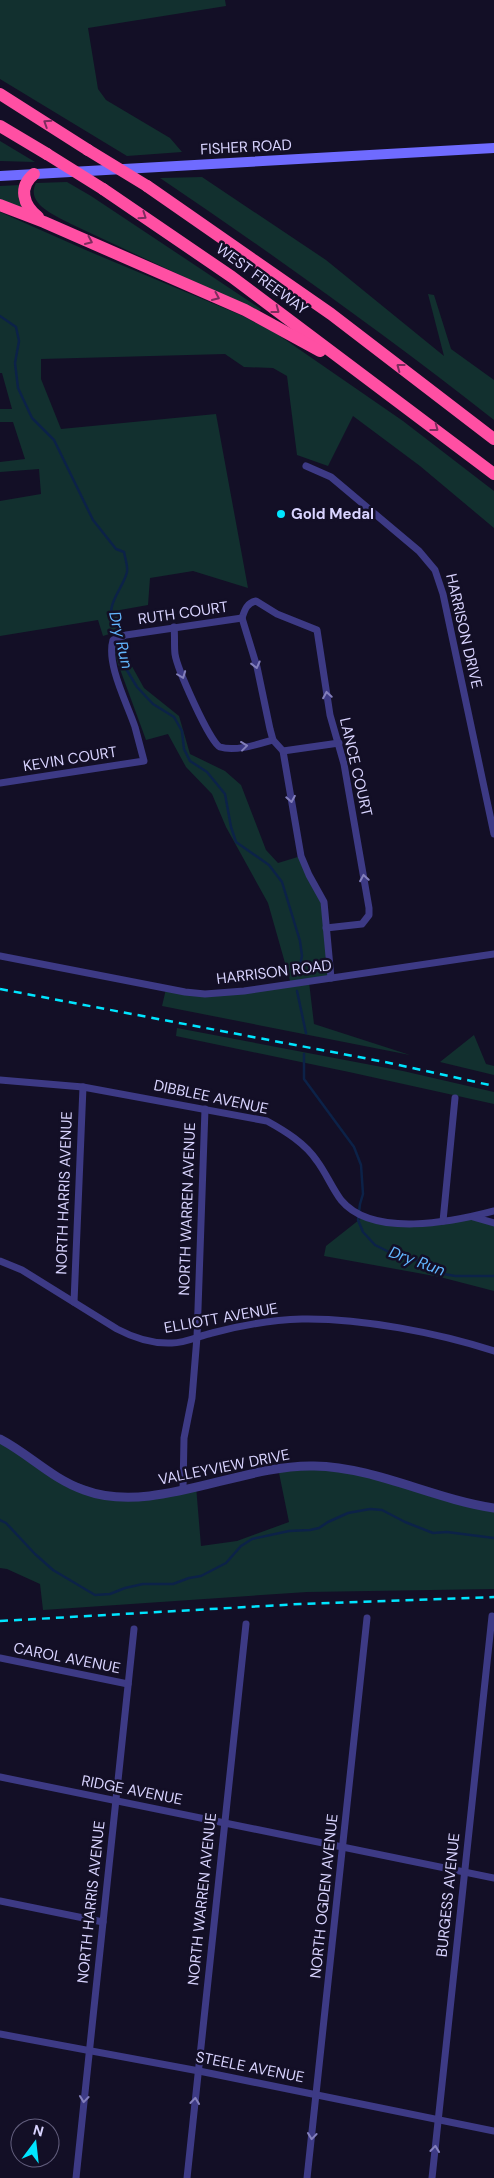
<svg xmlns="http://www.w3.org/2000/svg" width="494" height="2178" font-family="'DM Sans',sans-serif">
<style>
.green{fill:#12302f}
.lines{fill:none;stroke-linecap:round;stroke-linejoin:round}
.stream{stroke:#0c2248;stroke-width:2.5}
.minor{stroke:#3d3a85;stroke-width:7}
.tertiary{stroke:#3d3a85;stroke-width:9}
.secondary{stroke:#6f6bff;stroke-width:10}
.motorway{stroke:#ff4fa3;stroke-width:12}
.rail{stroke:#00e5ff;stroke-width:2.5;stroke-dasharray:8 6;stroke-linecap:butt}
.motorway-bridge{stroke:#ff4fa3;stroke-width:12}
.oneway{stroke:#7d2c5e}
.oneway2{stroke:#837fbc}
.poi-dot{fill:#00e5ff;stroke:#130f26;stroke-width:2}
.labels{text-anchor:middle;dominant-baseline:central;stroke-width:5;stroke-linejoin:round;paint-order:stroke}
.street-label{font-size:15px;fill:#d9d4ff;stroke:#130f26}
.poi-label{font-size:15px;font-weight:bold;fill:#d9d4ff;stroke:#130f26;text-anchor:start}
.water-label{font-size:16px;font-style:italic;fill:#62b6ff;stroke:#130f26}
</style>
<rect width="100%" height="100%" fill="#130f26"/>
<g class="green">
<polygon points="0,0 225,0 226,6 88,28 98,89 106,100 170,138 182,152 127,156 0,79"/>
<polygon points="0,141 35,162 0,161"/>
<path d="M202 177 326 260 444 356 428 294 434 295 451 349 494 380V420C386 335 274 255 160 178Z"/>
<path d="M67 182 91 196 261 309 259 312 71 224C56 216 25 204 36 183Z"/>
<polygon points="20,185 23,209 0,200 0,186"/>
<polygon points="0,212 88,251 243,316 277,334 403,421 494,491 494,528 420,466 353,416 328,466 297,455 287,376 273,368 244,367 225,354 41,359 41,379 61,429 216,414 248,588 193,571 150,578 148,605 120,610 122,630 103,636 98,620 0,636 0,501 41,494 39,469 0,472 0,462 25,459 13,422 0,422 0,409 12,409 2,373 0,373"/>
<polygon points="124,640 129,661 144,688 179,716 190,754 225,771 241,785 266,850 278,863 301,856 322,896 331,978 309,982 314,1024 410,1055 162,1006 166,989 205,994 291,984 268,903 226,827 212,794 186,767 168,734 146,740 117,661 114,642"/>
<polygon points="177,1028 403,1071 494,1092 494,1104 349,1072 176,1036"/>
<polygon points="474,1035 486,1064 494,1066 494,1075 440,1062"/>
<polygon points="364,1216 397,1223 472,1217 494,1223 494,1291 440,1277 324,1256 326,1246"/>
<polygon points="0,1439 51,1473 115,1497 196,1486 201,1546 237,1541 289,1522 278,1468 329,1467 494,1508 494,1589 307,1592 43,1610 40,1584 7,1569 0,1568"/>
</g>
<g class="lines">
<g class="stream">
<path d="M0 316 16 327 19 341 15 363 18 388 32 418 54 440 93 520 116 549 124 552C125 558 128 566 127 572 123 590 101 607 117 627L125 667 137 687 153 704 174 717 182 731 184 749 190 761 207 772 225 794 231 827 236 842 269 865 282 882 300 941 302 956 298 974"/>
<polyline points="297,991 306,1033"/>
<polyline points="304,1054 304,1079 354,1147 361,1165 363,1194 360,1204 358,1220 363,1232 375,1245 399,1257 425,1262 444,1274 455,1276 494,1276"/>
<polyline points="0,1520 6,1523 35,1554 53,1570 95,1595 110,1594 125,1588 143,1584 173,1584 189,1578 201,1576 226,1563 241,1546 252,1539 289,1531 310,1530 319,1528 328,1522 348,1513 370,1509 382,1510 405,1522 433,1533 447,1532 494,1538"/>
</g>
<g class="minor">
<polyline points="306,466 331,477 419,551 435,570 443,594 494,834"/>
<path d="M242 618C245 609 247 603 256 601L277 614 317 630 330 715 344 764 369 908V915L362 924 326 928"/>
<polyline points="242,618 257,667 270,729 273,740 283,751 301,856 309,875 324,902 331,978"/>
<path d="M174 627C175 636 174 646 175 654 177 668 210 743 220 747 235 752 259 744 273 740"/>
<polyline points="283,751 339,743"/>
<path d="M0 783 144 761C141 750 138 738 135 727 127 703 106 664 113 640L126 635 242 618"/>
<polyline points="0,956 185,992 205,994 244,991 494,954"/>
<path d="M0 1080 83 1087 267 1121C285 1131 305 1143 317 1161 326 1173 332 1188 341 1200 372 1238 453 1222 494 1211"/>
<polyline points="473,1217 494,1223"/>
<polyline points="443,1221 455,1098"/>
<path d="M0 1261 22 1270 117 1329C134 1338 152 1344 172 1343 185 1343 199 1336 212 1333 242 1325 272 1320 302 1319 361 1318 439 1333 494 1351"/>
<polyline points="74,1302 83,1087"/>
<polyline points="183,1489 184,1438 192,1398 197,1337 205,1109"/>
<polyline points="0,1658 128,1684"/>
<polyline points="0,1777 494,1878"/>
<polyline points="0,1901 103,1922"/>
<polyline points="0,2034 199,2071 494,2131"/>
<polyline points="76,2178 134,1629"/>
<polyline points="187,2178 246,1624"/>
<polyline points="307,2178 367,1618"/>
<polyline points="432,2178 492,1616"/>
</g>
<path class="tertiary" d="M0 1439C29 1454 52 1479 84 1490 153 1516 241 1464 314 1466 375 1467 433 1499 494 1508"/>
<polyline class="secondary" points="0,176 494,148"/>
<g class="motorway">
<polyline points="0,94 88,150"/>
<polyline points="0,126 47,154"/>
<path d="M34 174C18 187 23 205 38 217"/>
<polyline points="147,186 331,314 494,439"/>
<polyline points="103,189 232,277 494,474"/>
<polyline points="0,205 44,222 245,310 320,351"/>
</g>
<g class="rail">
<polyline points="0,989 385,1062 494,1086"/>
<polyline points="0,1621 300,1604 494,1597"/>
</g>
<g class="motorway-bridge">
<polyline points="88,150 147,186"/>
<polyline points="47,154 103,189"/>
</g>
</g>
<defs><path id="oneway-chevron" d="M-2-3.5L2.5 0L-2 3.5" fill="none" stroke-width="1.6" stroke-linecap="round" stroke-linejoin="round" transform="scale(1.25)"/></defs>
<g class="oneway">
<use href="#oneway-chevron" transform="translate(47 123) rotate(-147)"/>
<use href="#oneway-chevron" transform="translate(143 216) rotate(34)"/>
<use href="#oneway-chevron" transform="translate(89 241) rotate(24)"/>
<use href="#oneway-chevron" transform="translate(216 297) rotate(24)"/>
<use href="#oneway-chevron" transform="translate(276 310) rotate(37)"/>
<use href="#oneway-chevron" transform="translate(400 367) rotate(-143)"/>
<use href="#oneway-chevron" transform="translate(435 428) rotate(37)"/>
</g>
<g class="oneway2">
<use href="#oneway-chevron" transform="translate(256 665) rotate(76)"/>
<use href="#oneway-chevron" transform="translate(182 675) rotate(69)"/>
<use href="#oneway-chevron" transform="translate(327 695) rotate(-99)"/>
<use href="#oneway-chevron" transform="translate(244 746) rotate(-7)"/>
<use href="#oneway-chevron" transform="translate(291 799) rotate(80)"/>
<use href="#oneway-chevron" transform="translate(364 878) rotate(-99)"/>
<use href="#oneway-chevron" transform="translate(84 2099) rotate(96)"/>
<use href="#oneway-chevron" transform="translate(195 2101) rotate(-84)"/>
<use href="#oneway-chevron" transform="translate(312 2136) rotate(96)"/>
<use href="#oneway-chevron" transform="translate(435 2149) rotate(-84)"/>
</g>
<circle class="poi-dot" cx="281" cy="514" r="5"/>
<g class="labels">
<g class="street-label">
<text transform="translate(246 147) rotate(-3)">FISHER ROAD</text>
<text transform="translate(262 279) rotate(36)">WEST FREEWAY</text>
<text transform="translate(183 613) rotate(-8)">RUTH COURT</text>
<text transform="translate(464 631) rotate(77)">HARRISON DRIVE</text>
<text transform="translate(70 759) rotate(-9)">KEVIN COURT</text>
<text transform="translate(356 767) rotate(77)">LANCE COURT</text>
<text transform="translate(274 972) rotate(-7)">HARRISON ROAD</text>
<text transform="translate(211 1097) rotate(12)">DIBBLEE AVENUE</text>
<text transform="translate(64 1193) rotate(-88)">NORTH HARRIS AVENUE</text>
<text transform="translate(187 1209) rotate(-88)">NORTH WARREN AVENUE</text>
<text transform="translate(221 1318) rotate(-10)">ELLIOTT AVENUE</text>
<text transform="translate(224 1467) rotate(-11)">VALLEYVIEW DRIVE</text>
<text transform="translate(67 1658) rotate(11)">CAROL AVENUE</text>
<text transform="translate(132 1790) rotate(11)">RIDGE AVENUE</text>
<text transform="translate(448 1895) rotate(-84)">BURGESS AVENUE</text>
<text transform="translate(324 1896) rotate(-84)">NORTH OGDEN AVENUE</text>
<text transform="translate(202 1899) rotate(-84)">NORTH WARREN AVENUE</text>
<text transform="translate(91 1902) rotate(-84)">NORTH HARRIS AVENUE</text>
<text transform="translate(250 2067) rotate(11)">STEELE AVENUE</text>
</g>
<g class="poi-label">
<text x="291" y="514">Gold Medal</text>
</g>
<g class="water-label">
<text transform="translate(121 640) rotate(77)">Dry Run</text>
<text transform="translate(417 1261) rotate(20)">Dry Run</text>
</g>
</g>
<g transform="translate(35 2143) rotate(15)"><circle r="24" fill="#130f26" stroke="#625e7d"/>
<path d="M0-4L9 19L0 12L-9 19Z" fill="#00e5ff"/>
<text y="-8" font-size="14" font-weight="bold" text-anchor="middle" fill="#d9d4ff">N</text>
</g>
</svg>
